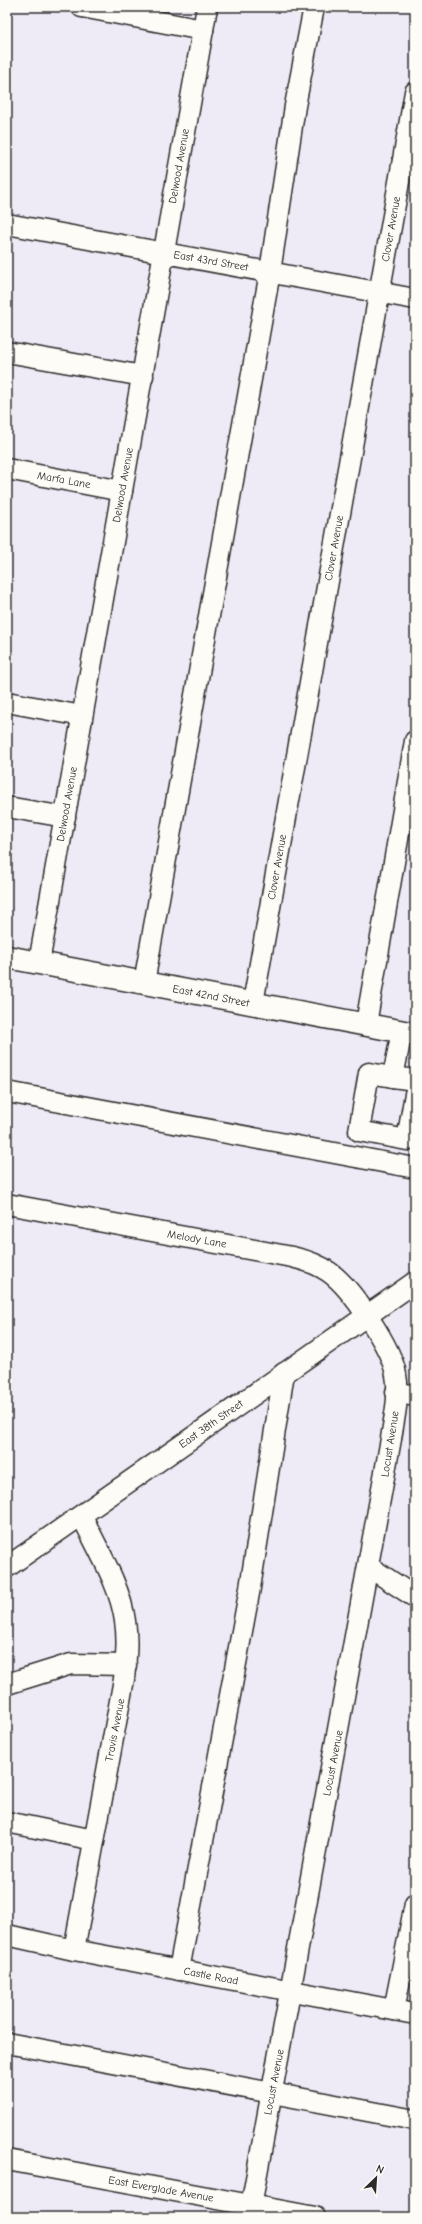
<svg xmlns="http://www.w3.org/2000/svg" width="422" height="2224" font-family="'Comic Neue',sans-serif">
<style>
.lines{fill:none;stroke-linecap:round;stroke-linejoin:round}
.minor-casing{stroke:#2b2b2b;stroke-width:23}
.highway-casing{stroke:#2b2b2b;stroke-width:25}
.minor{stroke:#fdfcf7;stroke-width:20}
.highway{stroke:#fdfcf7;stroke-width:22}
.labels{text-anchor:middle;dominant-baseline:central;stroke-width:4;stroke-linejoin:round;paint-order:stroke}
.street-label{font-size:11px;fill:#2b2b2b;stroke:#fdfcf7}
</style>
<rect width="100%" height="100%" fill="#eeebf6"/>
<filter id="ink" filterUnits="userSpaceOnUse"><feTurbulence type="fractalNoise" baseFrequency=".025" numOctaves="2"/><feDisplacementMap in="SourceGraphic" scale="8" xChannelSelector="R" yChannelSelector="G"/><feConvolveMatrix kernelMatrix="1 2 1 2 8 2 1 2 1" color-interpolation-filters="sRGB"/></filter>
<g filter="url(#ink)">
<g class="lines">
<defs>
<g id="minor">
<polyline points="82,7 203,30"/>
<polyline points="7,224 415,299"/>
<polyline points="7,352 143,376"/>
<polyline points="7,469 122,491"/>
<polyline points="7,702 82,716"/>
<polyline points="7,807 65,817"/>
<polyline points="39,963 207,7"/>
<polyline points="144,983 270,272 295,106 314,7"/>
<polyline points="253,1003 415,92"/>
<polyline points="366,1024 415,741"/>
<polyline points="402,1031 393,1077 369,1073 359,1131 407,1140 415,1094"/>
<polyline points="393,1077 415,1080"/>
<polyline points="7,1092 415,1168"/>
<path d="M7 1204 292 1257C305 1260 318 1264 329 1272 351 1287 392 1348 396 1375 400 1395 394 1418 391 1439L249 2217"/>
<polyline points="396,1392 415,1396"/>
<polyline points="7,1567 415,1282"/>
<polyline points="369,1567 415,1597"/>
<polyline points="7,1684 71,1664 126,1665"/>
<polyline points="7,1822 94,1840"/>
<polyline points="7,1935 74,1950 415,2014"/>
<path d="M74 1950 124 1679C126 1659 128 1640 125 1621 120 1584 97 1549 82 1516"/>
<polyline points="179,1970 250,1588 284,1373"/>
<polyline points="394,2010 415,1904"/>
<polyline points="7,2043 415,2120"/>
<polyline points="7,2160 315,2217"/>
</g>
<polyline id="highway" points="7,957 415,1034"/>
</defs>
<use href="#minor" class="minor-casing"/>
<use href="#highway" class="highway-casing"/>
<use href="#minor" class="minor"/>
<use href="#highway" class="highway"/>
</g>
</g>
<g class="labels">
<g class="street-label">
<text transform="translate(179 166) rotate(-80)">Delwood Avenue</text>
<text transform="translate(391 229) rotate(-80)">Clover Avenue</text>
<text transform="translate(211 261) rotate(10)">East 43rd Street</text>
<text transform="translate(64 480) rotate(10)">Marfa Lane</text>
<text transform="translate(123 485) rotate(-80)">Delwood Avenue</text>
<text transform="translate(334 548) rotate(-80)">Clover Avenue</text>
<text transform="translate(67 804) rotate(-80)">Delwood Avenue</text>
<text transform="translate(277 867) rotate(-80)">Clover Avenue</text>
<text transform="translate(211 996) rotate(11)">East 42nd Street</text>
<text transform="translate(197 1239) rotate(10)">Melody Lane</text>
<text transform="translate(211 1424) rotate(-35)">East 38th Street</text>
<text transform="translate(390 1444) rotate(-81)">Locust Avenue</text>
<text transform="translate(115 1730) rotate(-79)">Travis Avenue</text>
<text transform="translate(333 1763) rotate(-79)">Locust Avenue</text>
<text transform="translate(211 1976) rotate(11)">Castle Road</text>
<text transform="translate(274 2082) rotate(-79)">Locust Avenue</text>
<text transform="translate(161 2189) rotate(10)">East Everglade Avenue</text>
</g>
</g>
<rect width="422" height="2224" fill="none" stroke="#fdfcf7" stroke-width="24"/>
<rect x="12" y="12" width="398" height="2200" fill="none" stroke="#2b2b2b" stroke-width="1.5" filter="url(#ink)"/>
<g transform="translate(376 2178) rotate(25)" stroke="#fdfcf7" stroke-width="3" paint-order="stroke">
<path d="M0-3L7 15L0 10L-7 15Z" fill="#2b2b2b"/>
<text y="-6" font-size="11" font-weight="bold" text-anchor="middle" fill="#2b2b2b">N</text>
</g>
</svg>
